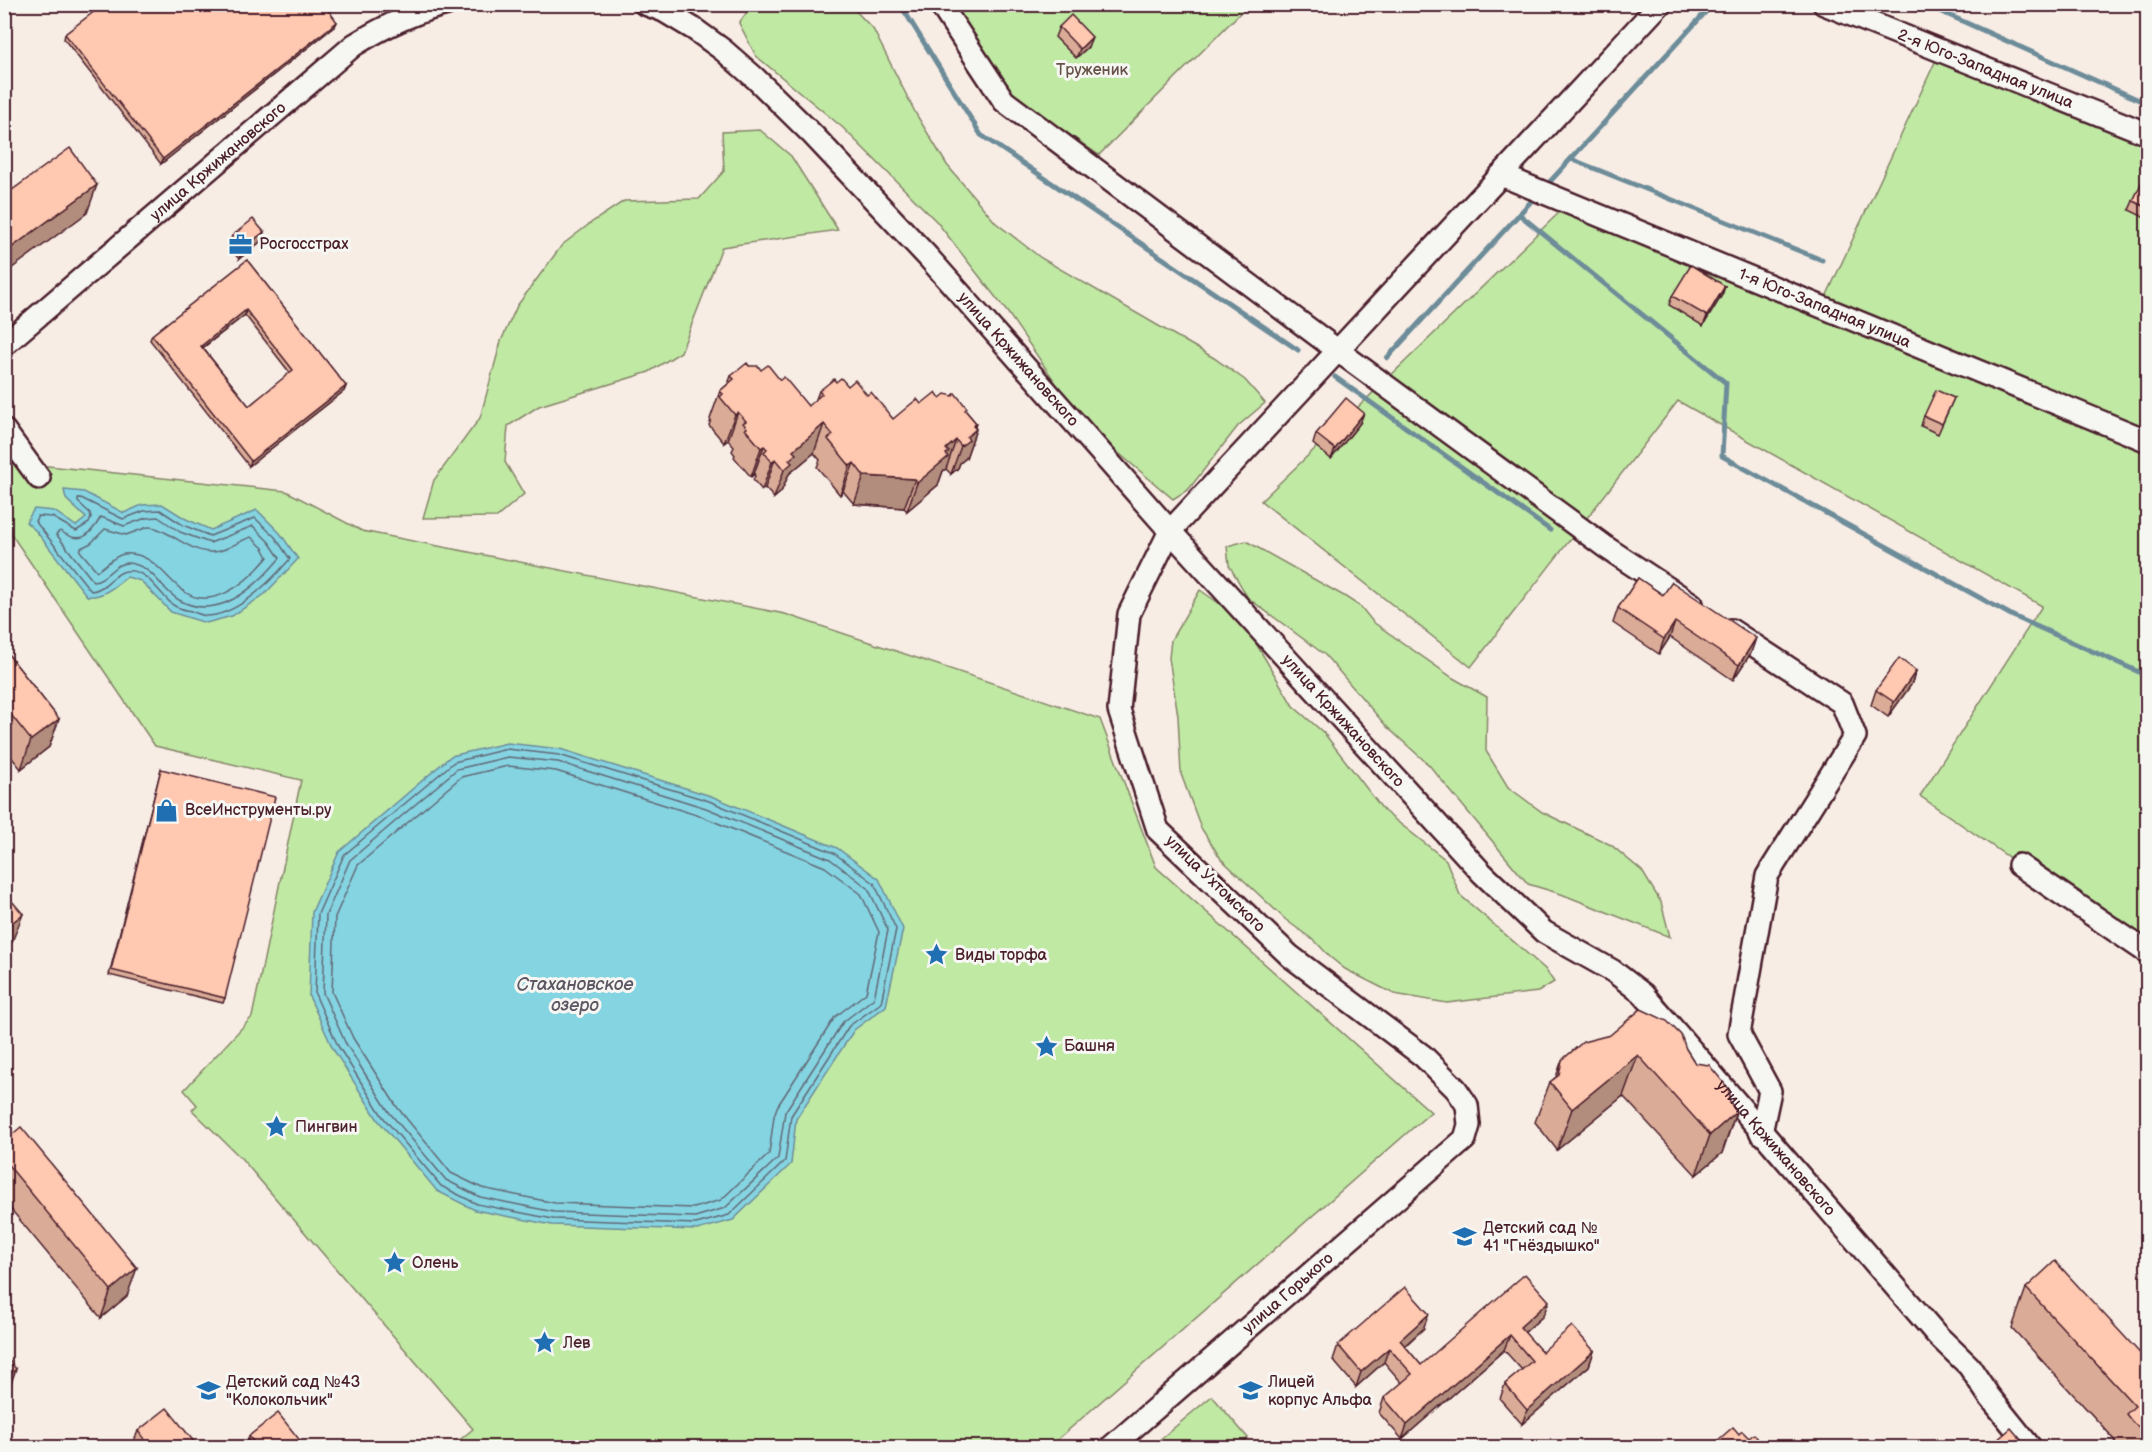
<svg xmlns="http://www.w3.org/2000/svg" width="2152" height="1452" font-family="'Balsamiq Sans',sans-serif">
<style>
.green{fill:#c0e9a4;stroke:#858468;stroke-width:1.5}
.water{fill:#85d4e2;stroke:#6d8c99;stroke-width:1.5}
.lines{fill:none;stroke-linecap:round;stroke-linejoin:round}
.shore{stroke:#626774;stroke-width:1.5}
.stream{stroke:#6d8c99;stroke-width:5}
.minor-casing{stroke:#4a1f2b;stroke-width:26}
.minor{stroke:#f6f6f2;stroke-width:21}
.wall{fill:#daac98;stroke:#4a1f2b;stroke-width:1.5;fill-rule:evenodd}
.shaded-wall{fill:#b28c7c;stroke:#4a1f2b;stroke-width:1.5}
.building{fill:#fec8b1;stroke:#4a1f2b;stroke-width:1.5;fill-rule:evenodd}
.labels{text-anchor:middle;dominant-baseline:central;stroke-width:6;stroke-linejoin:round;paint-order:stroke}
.street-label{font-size:16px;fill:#4a1f2b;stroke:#f6f6f2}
.park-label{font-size:16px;fill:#685249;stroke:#f6f6f2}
.poi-label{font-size:16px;fill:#4a1f2b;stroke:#f6f6f2;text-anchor:start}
.water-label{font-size:18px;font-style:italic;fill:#5c5562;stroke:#f6f6f2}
</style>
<rect width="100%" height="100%" fill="#f8ede5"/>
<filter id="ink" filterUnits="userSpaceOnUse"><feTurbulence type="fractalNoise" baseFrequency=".0167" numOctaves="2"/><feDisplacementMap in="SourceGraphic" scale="12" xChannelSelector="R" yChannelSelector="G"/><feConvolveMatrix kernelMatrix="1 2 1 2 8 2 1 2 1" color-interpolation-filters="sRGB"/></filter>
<g filter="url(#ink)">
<g class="green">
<polygon points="752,5 850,5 873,29 916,114 947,165 996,223 1041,258 1214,358 1245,380 1265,403 1238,426 1189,489 1173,499 1115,450 1064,395 1008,313 937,222 842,127 756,56 739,23"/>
<polygon points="955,5 1248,5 1099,155 1010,93"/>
<polygon points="1942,47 2147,133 2147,953 1920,796 2042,606 1678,401 1471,667 1261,501 1572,200 1825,299"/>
<polygon points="760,130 791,156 838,230 722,247 681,352 649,372 539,406 508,426 505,462 524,494 497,517 423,518 434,480 480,418 501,341 517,306 562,245 592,222 624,201 699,199 724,171 722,132"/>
<polygon points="4,455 10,462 286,491 362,531 785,614 1100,719 1156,867 1431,1112 1049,1447 451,1447 473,1429 241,1158 192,1110 197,1105 184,1090 252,1017 301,780 155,746 5,525"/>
<polygon points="1246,541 1344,596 1361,607 1373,622 1453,678 1487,697 1486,751 1508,787 1542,812 1611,845 1642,871 1661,902 1670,937 1561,894 1528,884 1429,765 1387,727 1325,655 1248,598 1229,565 1227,546"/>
<polygon points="1200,590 1230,611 1254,640 1293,706 1324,733 1384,811 1446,860 1460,895 1545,969 1554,982 1538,992 1447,1003 1394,994 1345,969 1330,957 1317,943 1286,920 1221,859 1201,828 1181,774 1178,716 1169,658 1171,640"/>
<polygon points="1212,1396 1248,1438 1237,1447 1151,1447"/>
</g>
<g class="water">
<path d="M64 490 84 492 124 513 142 505 162 504 186 519 211 530 257 510 280 533 298 559 265 594 232 616 206 623 171 612 141 581 127 577C115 586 103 598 87 596L36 531 26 522 34 509 54 511 76 526 86 518 66 499Z"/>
<polygon points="507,743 560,749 711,796 837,848 879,879 903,929 886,1006 854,1030 796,1119 791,1164 733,1220 697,1230 552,1225 475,1210 437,1191 378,1120 333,1049 309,996 312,912 339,852 451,756"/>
</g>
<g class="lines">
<g class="shore">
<path d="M81 498 123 519 144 511 160 510 183 525 210 536 255 518 275 537 290 559C271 581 239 614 208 616 203 616 196 613 191 611 185 610 178 608 173 605 160 595 147 568 126 571 114 572 106 590 91 591L35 521 38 516 52 517 76 531 89 523 91 518 90 513 78 502V499Z"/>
<path d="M101 517 124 526 146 518 158 517 180 532 210 543 253 526 269 542 280 558C256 587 218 622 179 600 160 589 153 565 128 563 114 562 106 581 93 581L56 534 60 531C81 545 90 536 101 517Z"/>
<path d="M148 527C164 526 189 552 210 552 224 553 238 541 251 537L263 548 268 557C249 580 212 614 182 590 164 576 151 551 124 554 113 556 106 566 97 571L80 551 81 548 91 543 105 529 126 535Z"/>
<polygon points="507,749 559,755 709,801 834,853 874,883 896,929 881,1003 849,1026 791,1116 785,1161 729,1215 696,1224 553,1219 477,1204 441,1186 383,1117 338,1046 315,994 318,914 344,855 454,762"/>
<polygon points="508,757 558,762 706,808 830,859 868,888 888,930 874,998 843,1022 785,1112 778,1158 725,1208 695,1217 554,1212 480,1197 446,1180 389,1112 345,1042 323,993 326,915 350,860 457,769"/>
<polygon points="508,766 556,771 703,817 825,867 861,894 879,932 866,993 835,1017 777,1107 774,1116 769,1154 721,1200 694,1208 555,1203 482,1188 451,1173 397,1107 353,1038 332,992 335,917 358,865 461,777"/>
</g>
<g class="stream">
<polyline points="900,4 981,135 1298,350"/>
<polyline points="1924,4 2148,104"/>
<polyline points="1571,159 1822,260"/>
<polyline points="1545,187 1713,4"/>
<polyline points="1520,215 1726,383 1722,456 2013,616 2148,676"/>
<polyline points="1387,358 1536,196"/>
<polyline points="1335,377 1550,530"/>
</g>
<defs>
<g id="minor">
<path id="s1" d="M645 4 664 11 694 29 723 50 755 78 813 135 928 257 1170 531 1482 873 1544 932 1613 971 1643 994 1937 1335 1969 1366 1989 1396 2031 1448"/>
<polyline points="940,4 1004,101 1337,350 1607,548 1692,604"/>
<path id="s2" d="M1824 4 2148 134"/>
<path id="s3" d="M1501 175 2148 441"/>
<path id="s4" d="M4 345 354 45C383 27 413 12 447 4"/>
<polyline points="4,430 39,478"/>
<polyline points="1731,630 1842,703 1855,736 1767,876 1739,1034 1770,1091 1761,1133"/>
<polyline points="2019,865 2148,953"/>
<path id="s5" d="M1110 1448 1465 1139 1469 1125 1467 1105 1456 1089 1423 1056 1290 956 1158 830 1119 710 1129 614 1170 531 1660 4"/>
</g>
</defs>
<use href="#minor" class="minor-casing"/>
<use href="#minor" class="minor"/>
</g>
<g class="wall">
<polygon points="337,22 335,26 161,164 64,39 65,34"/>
<polygon points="1059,27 1088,47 1076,58 1055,37"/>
<polygon points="2148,171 2148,219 2129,210 2133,201"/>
<polygon points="264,232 260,242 239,259 228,246 232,236"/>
<path d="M247 260 346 386 344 391 249 466 150 340 152 335ZM245 315 290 373 249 406 203 348Z"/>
<polygon points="1725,286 1722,295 1703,326 1669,305 1672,296"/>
<polygon points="749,366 761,370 780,380 808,406 816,399 819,391 836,382 867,395 893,419 921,404 940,398 966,411 976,423 975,427 976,429 966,458 960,463 958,468 951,474 946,469 943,471 938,485 907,511 904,508 854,504 843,491 840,495 817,467 820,460 814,453 789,474 781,492 774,498 765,488 762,490 753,480 755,476 754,474 751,477 734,457 735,455 732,451 734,447 728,440 724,443 709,425 711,420 710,419 720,391 728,384 731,376"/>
<polygon points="1954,398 1938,434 1921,426 1924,416"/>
<polygon points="1360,423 1331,459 1313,444 1316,434"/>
<polygon points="1638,578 1751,653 1733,680 1670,637 1659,654 1613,623 1618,608"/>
<polygon points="4,649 59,719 49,747 21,769 4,748"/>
<polygon points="1916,671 1911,685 1888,717 1871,705 1876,690"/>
<polygon points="161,769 225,998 223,1003 109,975"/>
<polygon points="1610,1035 1686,1049 1695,1063 1729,1100 1736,1112 1722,1153 1696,1175 1623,1096 1557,1150 1535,1122 1550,1082 1556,1077 1562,1060"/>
<polygon points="4,1141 127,1296 101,1318 4,1201"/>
<polygon points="2026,1288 2148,1362 2148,1448 2113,1448 2116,1441 2012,1328"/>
<polygon points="1543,1316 1524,1333 1542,1352 1594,1351 1589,1366 1522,1424 1500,1399 1505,1384 1522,1370 1504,1350 1402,1439 1379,1413 1384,1398 1402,1383 1384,1362 1356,1387 1333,1360 1338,1345 1423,1329 1405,1346 1421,1365"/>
<polygon points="138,1431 199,1448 139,1448 134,1441"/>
<polygon points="249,1436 306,1448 247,1448 246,1446"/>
</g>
<g class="shaded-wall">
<polygon points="337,22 335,26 161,164 163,159"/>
<polygon points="1092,37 1088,47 1076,58 1080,49"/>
<polygon points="97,185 87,213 4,274 4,253"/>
<polygon points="264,232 260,242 239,259 242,249"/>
<polygon points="1725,286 1722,295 1703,326 1707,316"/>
<polygon points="246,310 245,315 199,350 201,346"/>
<polygon points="346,386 344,391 249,466 251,461"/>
<polygon points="738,412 728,440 724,443 735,415"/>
<polygon points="1364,413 1360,423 1331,459 1335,449"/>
<polygon points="976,423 973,432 976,429 966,458 960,463 958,468 951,474 961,446 973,426"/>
<polygon points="824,424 814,453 789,474 781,492 774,498 784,470 793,451"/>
<polygon points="956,440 946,469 943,471 938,485 907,511 917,483 946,449"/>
<polygon points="764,446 754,474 751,477 761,448"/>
<polygon points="775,459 765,488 762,490 772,462"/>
<polygon points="854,463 843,491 840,495 850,466"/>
<polygon points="864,476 915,479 904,508 854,504"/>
<polygon points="1675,622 1670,637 1659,654 1664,639"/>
<polygon points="1756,638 1751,653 1733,680 1739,665"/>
<polygon points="1916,671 1911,685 1888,717 1894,702"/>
<polygon points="59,719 49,747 21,769 31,740"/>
<polygon points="23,914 12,942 4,949 4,929"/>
<polygon points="1638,1055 1623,1096 1557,1150 1572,1109"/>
<polygon points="1736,1112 1722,1153 1696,1175 1710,1135"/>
<polygon points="137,1268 127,1296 101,1318 111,1290"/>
<polygon points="1549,1301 1543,1316 1514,1342 1520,1327"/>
<polygon points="1429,1314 1423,1329 1394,1355 1400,1340"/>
<polygon points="1510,1335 1504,1350 1402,1439 1407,1425"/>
<polygon points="1389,1348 1384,1362 1356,1387 1361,1372"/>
<polygon points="1594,1351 1589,1366 1522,1424 1527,1410"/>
<polygon points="16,1369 6,1398 4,1399 4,1379"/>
</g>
<g class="building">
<polygon points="104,4 324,4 337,22 163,159 65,34"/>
<polygon points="1071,15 1092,37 1080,49 1059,27"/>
<polygon points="70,148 97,185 4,253 4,196"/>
<polygon points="2147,171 2148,171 2148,208 2133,201"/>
<polygon points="253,219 264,232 242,249 232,236"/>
<path d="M247 260 346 386 251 461 152 335ZM246 310 293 370 249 406 201 346Z"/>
<polygon points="1691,265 1725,286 1707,316 1672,296"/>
<polygon points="747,363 749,366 758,366 761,370 768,365 780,380 784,377 808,406 822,394 819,391 834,379 836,382 841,378 848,386 855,380 867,395 871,392 893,419 917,399 921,404 936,392 940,398 945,394 953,396 955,393 967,408 965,410 976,423 973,426 976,429 967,437 969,440 961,446 956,440 946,449 949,452 946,454 948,457 917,483 915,479 864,476 854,463 850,466 828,439 833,435 824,424 793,451 796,454 789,460 792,463 784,470 775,459 772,462 764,452 767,449 764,446 761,448 745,429 747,428 743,423 746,421 738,412 735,415 720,397 723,394 720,391 734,379 731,376"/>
<polygon points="1936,390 1954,398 1942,424 1924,416"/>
<polygon points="1346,398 1364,413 1335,449 1316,434"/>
<polygon points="1638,578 1663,595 1672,582 1756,638 1739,665 1675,622 1664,639 1618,608"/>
<polygon points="4,649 59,719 31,740 4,706"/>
<polygon points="1899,658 1916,671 1894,702 1876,690"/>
<polygon points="161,769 275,797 225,998 111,970"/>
<polygon points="4,892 23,914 4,929"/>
<polygon points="1641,1009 1667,1021 1681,1035 1686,1049 1695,1063 1709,1065 1729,1089 1729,1100 1736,1112 1710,1135 1638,1055 1572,1109 1550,1082 1559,1075 1562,1060 1583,1042 1610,1035"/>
<polygon points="21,1127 137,1268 111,1290 4,1160 4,1141"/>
<polygon points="2055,1261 2148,1362 2148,1433 2133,1423 2126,1414 2135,1406 2026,1288"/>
<polygon points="1525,1274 1549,1301 1520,1327 1542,1352 1572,1326 1594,1351 1527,1410 1505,1384 1532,1361 1510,1335 1407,1425 1384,1398 1412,1374 1389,1348 1361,1372 1338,1345 1405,1287 1429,1314 1400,1340 1421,1365"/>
<polygon points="4,1355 16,1369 4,1379"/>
<polygon points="167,1408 199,1448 151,1448 138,1431"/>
<polygon points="278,1413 306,1448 258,1448 249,1436"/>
<polygon points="1733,1427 1739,1434 1742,1431 1749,1438 1754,1434 1765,1448 1709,1448"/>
<polygon points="2011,1428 2028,1448 1988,1448"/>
</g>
</g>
<defs>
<symbol id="office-bare" viewBox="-9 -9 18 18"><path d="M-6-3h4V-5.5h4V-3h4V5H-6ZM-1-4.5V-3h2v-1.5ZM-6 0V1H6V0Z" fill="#1f6fb2" stroke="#f6f6f2" stroke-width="2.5" paint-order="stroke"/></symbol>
<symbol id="shop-bare" viewBox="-9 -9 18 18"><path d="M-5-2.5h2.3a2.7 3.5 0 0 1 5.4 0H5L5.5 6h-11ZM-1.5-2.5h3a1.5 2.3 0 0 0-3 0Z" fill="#1f6fb2" stroke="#f6f6f2" stroke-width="2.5" paint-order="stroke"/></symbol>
<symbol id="sight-bare" viewBox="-9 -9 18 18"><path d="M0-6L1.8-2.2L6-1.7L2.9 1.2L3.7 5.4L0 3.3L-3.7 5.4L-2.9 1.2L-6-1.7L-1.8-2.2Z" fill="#1f6fb2" stroke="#f6f6f2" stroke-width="2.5" paint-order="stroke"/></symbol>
<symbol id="school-bare" viewBox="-9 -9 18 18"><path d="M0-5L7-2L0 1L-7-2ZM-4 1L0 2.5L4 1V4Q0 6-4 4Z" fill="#1f6fb2" stroke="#f6f6f2" stroke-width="2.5" paint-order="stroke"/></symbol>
</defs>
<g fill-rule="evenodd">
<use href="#office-bare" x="224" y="228" width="33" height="33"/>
<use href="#shop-bare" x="150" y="794" width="33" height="33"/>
<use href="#sight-bare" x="920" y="938" width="33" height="33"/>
<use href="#sight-bare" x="1030" y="1030" width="33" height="33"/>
<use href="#sight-bare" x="260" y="1110" width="33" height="33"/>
<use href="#school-bare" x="1448" y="1220" width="33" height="33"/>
<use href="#sight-bare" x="378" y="1246" width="33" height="33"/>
<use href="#sight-bare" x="528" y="1326" width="33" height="33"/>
<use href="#school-bare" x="192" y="1374" width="33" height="33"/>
<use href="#school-bare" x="1234" y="1374" width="33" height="33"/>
</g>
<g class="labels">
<g class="street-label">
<text stroke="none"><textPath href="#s2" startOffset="174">2-я Юго-Западная улица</textPath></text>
<text stroke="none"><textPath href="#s4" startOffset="282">улица Кржижановского</textPath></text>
<text stroke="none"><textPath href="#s3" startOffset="350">1-я Юго-Западная улица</textPath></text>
<text stroke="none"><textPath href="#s1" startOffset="519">улица Кржижановского</textPath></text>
<text stroke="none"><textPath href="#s1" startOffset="1005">улица Кржижановского</textPath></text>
<text transform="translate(1215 884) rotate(44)">улица Ухтомского</text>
<text stroke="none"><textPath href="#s1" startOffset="1617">улица Кржижановского</textPath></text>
<text stroke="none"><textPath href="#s5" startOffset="236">улица Горького</textPath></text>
</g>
<g class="park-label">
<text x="1092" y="70">Труженик</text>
</g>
<g class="poi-label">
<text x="259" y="244">Росгосстрах</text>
<text x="185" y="810">ВсеИнструменты.ру</text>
<text x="955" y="955">Виды торфа</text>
<text x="1064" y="1046">Башня</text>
<text x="295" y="1127">Пингвин</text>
<text x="1483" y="1228">Детский сад №<tspan x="1483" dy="18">41 "Гнёздышко"</tspan></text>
<text x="412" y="1263">Олень</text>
<text x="563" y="1343">Лев</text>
<text x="226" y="1382">Детский сад №43<tspan x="226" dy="18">"Колокольчик"</tspan></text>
<text x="1268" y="1382">Лицей<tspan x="1268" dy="18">корпус Альфа</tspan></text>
</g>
<g class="water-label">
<text x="575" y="984">Стахановское<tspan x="575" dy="21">озеро</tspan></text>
</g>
</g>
<rect width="2152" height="1452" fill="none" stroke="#f6f6f2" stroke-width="24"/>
<rect x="12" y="12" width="2128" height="1428" fill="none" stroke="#4a1f2b" stroke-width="2" filter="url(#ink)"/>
</svg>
